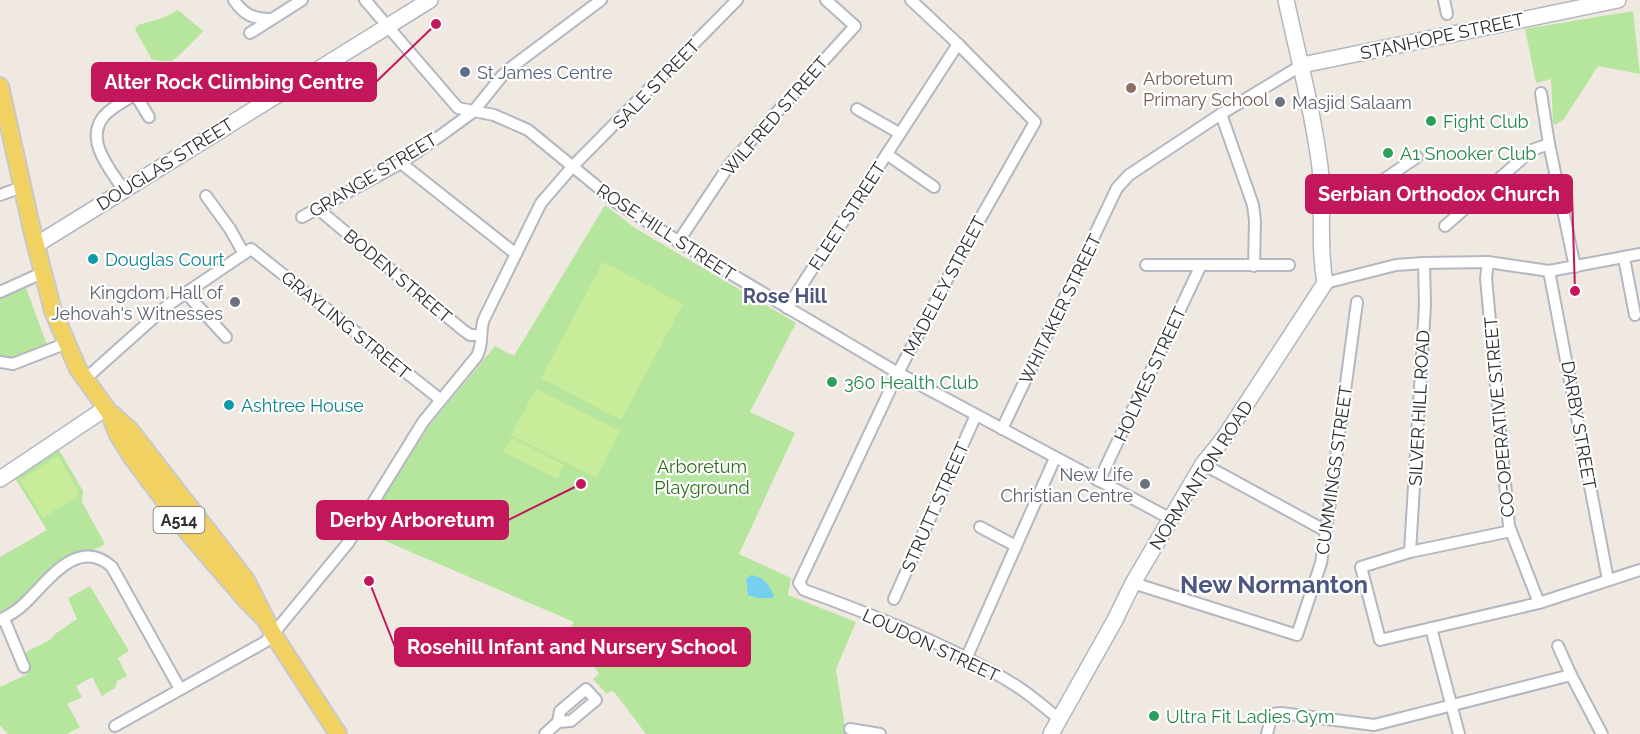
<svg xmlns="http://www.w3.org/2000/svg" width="1640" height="734" font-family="Raleway,sans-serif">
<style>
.green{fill:#b6e59e}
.pitch{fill:#c9ec9a}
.water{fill:#75cff0}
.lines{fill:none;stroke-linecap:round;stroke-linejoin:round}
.street-casing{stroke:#b4b7c1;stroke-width:14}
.secondary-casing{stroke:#b4b7c1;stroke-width:18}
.primary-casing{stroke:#c9c9c9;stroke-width:20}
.street{stroke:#fff;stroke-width:10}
.secondary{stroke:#fff;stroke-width:15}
.primary{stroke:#f2d163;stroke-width:16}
.service-dot{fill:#5c6f8a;stroke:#fff;stroke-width:2}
.education-dot{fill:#8d6e63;stroke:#fff;stroke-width:2}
.worship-dot{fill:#6b7280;stroke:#fff;stroke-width:2}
.leisure-dot{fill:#2e9e5b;stroke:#fff;stroke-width:2}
.culture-dot{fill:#0f9aa8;stroke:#fff;stroke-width:2}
.labels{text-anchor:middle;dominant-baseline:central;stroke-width:4.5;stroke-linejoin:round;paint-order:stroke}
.shield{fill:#fff;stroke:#6d6d6d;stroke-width:1.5}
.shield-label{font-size:16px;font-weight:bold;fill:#2e2e2e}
.street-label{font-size:18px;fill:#2e2e2e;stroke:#fff}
.service-label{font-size:18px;fill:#4e5e75;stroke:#fff;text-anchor:start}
.education-label{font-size:18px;fill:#785e54;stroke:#fff;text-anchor:start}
.worship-label{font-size:18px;fill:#5b616d;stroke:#fff;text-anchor:end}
.leisure-label{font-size:18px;fill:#27864d;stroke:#fff;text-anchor:start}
.culture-label{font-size:18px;fill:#0d838f;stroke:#fff;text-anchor:start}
.park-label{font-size:18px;fill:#2c6e1b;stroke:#fff}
.neighbourhood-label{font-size:20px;font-weight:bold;fill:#4d5680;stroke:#fff}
.district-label{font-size:24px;font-weight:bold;fill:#4d5680;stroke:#fff}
.leader{fill:none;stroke:#c2185b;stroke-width:2}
.callout-dot{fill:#c2185b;stroke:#fff;stroke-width:2}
.callout{fill:#c2185b;stroke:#c2185b;stroke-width:2}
.callout-label{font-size:20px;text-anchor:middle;font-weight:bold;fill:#fff}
</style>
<rect width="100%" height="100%" fill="#efe9e1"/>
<g class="green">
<path d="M178 10 203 31C200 35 175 60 172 61 166 62 158 60 152 60L135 29 138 25 163 18Z"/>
<polygon points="1633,11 1640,74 1598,66 1564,119 1555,125 1553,122 1551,79 1536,83 1525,29"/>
<polygon points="605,205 635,228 796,323 750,412 795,433 739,554 791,578 788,595 856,622 836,669 846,734 646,734 615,693 611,691 607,694 593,679 599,674 568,631 574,622 362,531 429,426 495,346 514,356"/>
<polygon points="25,285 47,345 12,360 0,357 0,296"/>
<path d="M58 448 83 491 82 502 105 544C92 553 75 552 61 562 39 578 24 602 0 615V557L47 530 13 475Z"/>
<polygon points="90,586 129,651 118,658 127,676 117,681 115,688 102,696 92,677 76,686 82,697 67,704 80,727 67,734 8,734 0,725 0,687 28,674 20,655 50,640 55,634 77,619 68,598"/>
</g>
<g class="pitch">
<polygon points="603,262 683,304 621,420 541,378"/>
<polygon points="536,389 620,431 596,478 511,435"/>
<polygon points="511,438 564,465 557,479 503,452"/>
<polygon points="58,456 80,494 43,518 20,480"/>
</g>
<path class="water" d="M751 575C764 577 769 584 774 596L772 598H757L748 595 746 579Z"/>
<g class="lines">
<defs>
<g id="street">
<path d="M234 0C243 14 253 19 270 19"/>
<polyline points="365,0 458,108 494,115 528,130 616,202 721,268 898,373 1171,519"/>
<path d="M911 0 958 44 1035 122 963 249 898 373 799 583 804 590C874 615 955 647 1018 687 1032 696 1045 708 1058 718"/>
<polyline points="1444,0 1447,14"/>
<polyline points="250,33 302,0"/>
<polyline points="1541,93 1549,144 1575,267"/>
<polyline points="857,109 899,133"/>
<polyline points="1221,114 1253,205 1255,221 1254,266"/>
<polyline points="888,155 934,187"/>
<polyline points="401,163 516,254"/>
<path d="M123 189C110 169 84 140 104 116 112 107 125 101 135 94L149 117"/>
<polyline points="0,195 22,187"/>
<polyline points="206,196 230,229 244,254"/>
<polyline points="1321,207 1341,205 1351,202 1417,157"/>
<polyline points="318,209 463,330 470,335 481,335"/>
<polyline points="302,217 401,163 440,136 473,112 502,76 513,66 601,0"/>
<polyline points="1445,226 1532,150 1549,144"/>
<polyline points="678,242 730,164 855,26 826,0"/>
<polyline points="1624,258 1635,315"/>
<polyline points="1488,262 1486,278 1509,526 1539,603"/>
<polyline points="1146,265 1289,265"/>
<polyline points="1549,271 1608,580"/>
<polyline points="1325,283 1396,265 1424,263 1488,262 1549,271 1640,254"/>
<polyline points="0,292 42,273"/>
<polyline points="186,293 226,337"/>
<polyline points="787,308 958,44"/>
<polyline points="0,362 13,364 67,343"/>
<polyline points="84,380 168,305 251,249 441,400"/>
<polyline points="1002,429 1117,188 1129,175 1221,114 1302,65"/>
<polyline points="1203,464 1326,531"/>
<polyline points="1099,481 1201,265"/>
<polyline points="980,527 1016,546"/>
<polyline points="1511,531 1410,552 1361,567 1380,640 1539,603 1640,570"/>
<polyline points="1410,552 1425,305 1424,263"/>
<polyline points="1133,583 1297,635 1321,563 1326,531 1357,302"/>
<polyline points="894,599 976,415"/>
<polyline points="4,619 24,667"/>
<path d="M0 620C8 616 17 611 24 604 46 584 77 535 112 567L180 689"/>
<polyline points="1431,628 1459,734"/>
<polyline points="1558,646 1571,675 1602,734"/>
<polyline points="966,659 1055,458"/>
<polygon points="586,689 596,700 571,721 558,722 560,711"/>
<path d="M115 726 265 642 273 634 348 543 423 422 477 356C484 343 479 332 484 319L541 203 573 166 737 0"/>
<polyline points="850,729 880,734"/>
<polyline points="545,734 558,722"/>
<polyline points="1267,734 1272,714 1281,713 1374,725 1571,675"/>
</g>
<g id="secondary">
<polyline points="1302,65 1618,0"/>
<polyline points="36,245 430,0"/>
<polyline points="0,479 106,408"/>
<path d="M1051 734 1115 620 1133 583 1203 464 1224 438 1325 283C1318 244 1324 206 1320 167 1313 111 1298 56 1286 0"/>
</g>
<g id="primary">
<polyline points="0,86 32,230 53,311 78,369 109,412 117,433 131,456 190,535 246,600 264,618"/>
<polyline points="112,414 130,430 246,580 273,634 338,734"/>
</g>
</defs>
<use href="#street" class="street-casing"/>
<use href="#secondary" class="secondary-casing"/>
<use href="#primary" class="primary-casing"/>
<use href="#street" class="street"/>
<use href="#secondary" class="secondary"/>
<use href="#primary" class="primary"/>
</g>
<circle class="service-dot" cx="465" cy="72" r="6"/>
<circle class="education-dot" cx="1131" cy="88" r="6"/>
<g class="worship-dot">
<circle cx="1280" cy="102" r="6"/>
<circle cx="235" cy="302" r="6"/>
<circle cx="1145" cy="484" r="6"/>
</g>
<g class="leisure-dot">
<circle cx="1431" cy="121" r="6"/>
<circle cx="1388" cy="153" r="6"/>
<circle cx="832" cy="382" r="6"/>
<circle cx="1154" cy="716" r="6"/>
</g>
<g class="culture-dot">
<circle cx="93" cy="259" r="6"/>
<circle cx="229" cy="405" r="6"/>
</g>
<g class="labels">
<rect class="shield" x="153.5" y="507" width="51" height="26" rx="4.5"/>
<g class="shield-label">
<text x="179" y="520">A514</text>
</g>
<g class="street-label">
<text transform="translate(1442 36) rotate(-12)">STANHOPE STREET</text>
<text transform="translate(656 84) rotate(-46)">SALE STREET</text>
<text transform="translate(775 116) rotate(-49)">WILFRED STREET</text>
<text transform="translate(165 164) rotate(-32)">DOUGLAS STREET</text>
<text transform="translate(373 175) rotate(-31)">GRANGE STREET</text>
<text transform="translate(847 216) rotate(-57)">FLEET STREET</text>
<text transform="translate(666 232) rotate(33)">ROSE HILL STREET</text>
<text transform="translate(398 276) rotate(40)">BODEN STREET</text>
<text transform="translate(944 286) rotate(-62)">MADELEY STREET</text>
<text transform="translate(1060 309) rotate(-64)">WHITAKER STREET</text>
<text transform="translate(346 325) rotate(39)">GRAYLING STREET</text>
<text transform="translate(1150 374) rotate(-65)">HOLMES STREET</text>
<text transform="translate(1419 408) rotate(-87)">SILVER HILL ROAD</text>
<text transform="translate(1499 417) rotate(-95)">CO-OPERATIVE STREET</text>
<text transform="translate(1579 425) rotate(80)">DARBY STREET</text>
<text transform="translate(1334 470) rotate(-82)">CUMMINGS STREET</text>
<text transform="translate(1201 475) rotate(-57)">NORMANTON ROAD</text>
<text transform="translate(935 507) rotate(-66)">STRUTT STREET</text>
<text transform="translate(931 645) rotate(25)">LOUDON STREET</text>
</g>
<g class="service-label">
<text x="477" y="72">St James Centre</text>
</g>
<g class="education-label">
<text x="1143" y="78">Arboretum<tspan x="1143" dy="21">Primary School</tspan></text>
</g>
<g class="worship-label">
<text x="1292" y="102" text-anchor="start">Masjid Salaam</text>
<text x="223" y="292">Kingdom Hall of<tspan x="223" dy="21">Jehovah's Witnesses</tspan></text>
<text x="1133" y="474">New Life<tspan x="1133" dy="21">Christian Centre</tspan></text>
</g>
<g class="leisure-label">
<text x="1443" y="121">Fight Club</text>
<text x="1400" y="153">A1 Snooker Club</text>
<text x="844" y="382">360 Health Club</text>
<text x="1166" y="716">Ultra Fit Ladies Gym</text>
</g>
<g class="culture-label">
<text x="105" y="259">Douglas Court</text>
<text x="241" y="405">Ashtree House</text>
</g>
<g class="park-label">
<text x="702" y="466">Arboretum<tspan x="702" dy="21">Playground</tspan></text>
</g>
<g class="neighbourhood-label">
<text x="785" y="296">Rose Hill</text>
</g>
<g class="district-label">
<text x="1274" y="584">New Normanton</text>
</g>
</g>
<path class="leader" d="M436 24L376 82M1575 291L1572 194M581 484L508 520M369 581L395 647"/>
<g class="callout-dot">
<circle cx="436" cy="24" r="6"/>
<circle cx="1575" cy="291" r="6"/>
<circle cx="581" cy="484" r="6"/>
<circle cx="369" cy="581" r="6"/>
</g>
<g class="callout">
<rect x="92" y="63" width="284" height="38" rx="6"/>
<rect x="1306" y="175" width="266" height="38" rx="6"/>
<rect x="317" y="501" width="191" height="38" rx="6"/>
<rect x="395" y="628" width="355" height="38" rx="6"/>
</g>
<g class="callout-label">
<text x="234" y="89">Alter Rock Climbing Centre</text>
<text x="1439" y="201">Serbian Orthodox Church</text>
<text x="412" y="527">Derby Arboretum</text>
<text x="572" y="654">Rosehill Infant and Nursery School</text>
</g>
</svg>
